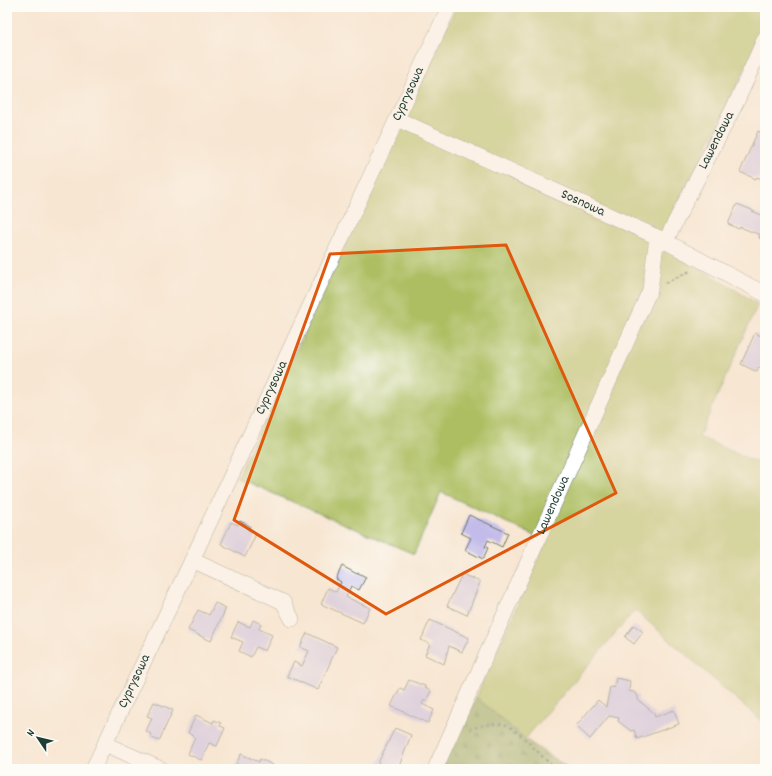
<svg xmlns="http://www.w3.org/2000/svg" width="772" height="776" font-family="Dekko,sans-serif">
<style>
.grass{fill:#adbe62;stroke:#667e4b}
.forest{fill:url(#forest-firs);stroke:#547146}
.building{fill:#c3bbea}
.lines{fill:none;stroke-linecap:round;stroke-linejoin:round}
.minor-casing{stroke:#6b786b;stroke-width:16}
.path{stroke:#6b786b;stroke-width:2.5;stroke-dasharray:3 3;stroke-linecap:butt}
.minor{stroke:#fff;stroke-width:15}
.marked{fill:none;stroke:#de580e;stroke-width:3;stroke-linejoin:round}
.labels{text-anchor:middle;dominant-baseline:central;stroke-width:3.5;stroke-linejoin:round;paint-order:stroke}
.street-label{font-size:14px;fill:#1f3d34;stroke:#fdfcf7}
</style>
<defs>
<pattern id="forest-firs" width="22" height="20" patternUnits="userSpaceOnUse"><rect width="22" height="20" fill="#8aa558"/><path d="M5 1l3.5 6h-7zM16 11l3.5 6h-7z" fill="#70884a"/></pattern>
</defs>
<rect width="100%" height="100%" fill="#fdfcf7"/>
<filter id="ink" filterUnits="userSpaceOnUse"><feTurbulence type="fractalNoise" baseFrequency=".025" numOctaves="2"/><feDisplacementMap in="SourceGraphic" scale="8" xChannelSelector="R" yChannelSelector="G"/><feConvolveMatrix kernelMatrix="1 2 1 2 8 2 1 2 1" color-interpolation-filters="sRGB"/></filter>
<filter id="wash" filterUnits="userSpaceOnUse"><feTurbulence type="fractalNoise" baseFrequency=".012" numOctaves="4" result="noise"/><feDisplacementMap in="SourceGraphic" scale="16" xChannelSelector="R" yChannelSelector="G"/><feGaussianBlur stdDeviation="0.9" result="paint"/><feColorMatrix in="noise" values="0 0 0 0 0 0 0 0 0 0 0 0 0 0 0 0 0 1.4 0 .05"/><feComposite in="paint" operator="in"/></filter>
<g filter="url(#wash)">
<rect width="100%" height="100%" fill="#f7e6d2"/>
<polygon class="grass" points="456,7 765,7 765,26 724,113 656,246 711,275 758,304 699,437 765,466 765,724 635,610 525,739 476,697 546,541 441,492 414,554 237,478"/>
<polygon class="forest" points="476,697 525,739 570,769 441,769"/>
<g id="blocks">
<g class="building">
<polygon points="758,131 765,135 765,159 762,165 765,167 764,180 757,177 756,179 740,172"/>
<polygon points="737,204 752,210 752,211 764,216 765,214 765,240 759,238 760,235 740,227 739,229 728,224"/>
<polygon points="755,333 765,338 765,370 758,367 757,372 741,364"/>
<polygon points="469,515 508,533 502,547 488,540 485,547 488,548 483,559 465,550 471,538 461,533"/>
<polygon points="240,521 250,526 248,530 256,534 245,557 221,544 231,522 238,525"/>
<polygon points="342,566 357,574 358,573 366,577 359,590 351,586 346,597 370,608 363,623 321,604 328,588 336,592 341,582 336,579"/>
<polygon points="462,574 480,582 467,615 447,606"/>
<polygon points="215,603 226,608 211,641 188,630 198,610 209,615"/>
<polygon points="253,620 261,624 259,629 272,635 265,651 256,647 251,657 239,651 243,642 231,637 238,622 250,627"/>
<polygon points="430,620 469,638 462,652 449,646 444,664 425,655 430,644 421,640"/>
<polygon points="634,625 643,632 634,644 625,637"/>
<polygon points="307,633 337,647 318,690 287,676 294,662 302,666 309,651 300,647"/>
<polygon points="616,678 630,681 629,691 634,692 638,696 638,700 654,713 655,717 674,710 679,724 637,739 634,730 631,731 618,721 619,718 609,716 590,739 576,726 598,700 606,707 610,687 614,688"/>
<polygon points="409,680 425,686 425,688 431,691 426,701 424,700 422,704 434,710 428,723 391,706 400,688 404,690"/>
<polygon points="154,702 173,710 159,741 150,737 151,734 146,731 152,718 147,716"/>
<polygon points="196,715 213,723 214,720 221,723 220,726 225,728 217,746 209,743 201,760 188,754 195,737 188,733"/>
<polygon points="395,728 411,735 398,769 387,769 378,763"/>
<polygon points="241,754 259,762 260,759 273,765 271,769 234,769"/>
</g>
</g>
</g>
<g filter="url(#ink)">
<use href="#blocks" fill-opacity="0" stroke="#6b786b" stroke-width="1"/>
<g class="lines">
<defs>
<g id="minor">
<path id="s1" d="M397 119 657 237 765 294"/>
<path id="s2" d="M665 242 737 101 765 38"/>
<polyline points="192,560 283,602 292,619"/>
<polyline points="105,744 161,769"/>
<path id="s3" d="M93 769 192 560 449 7"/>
<path id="s4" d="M435 769 650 290 657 237"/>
</g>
</defs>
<use href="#minor" class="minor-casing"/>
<g class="path">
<polyline points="665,283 690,271"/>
<path d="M469 729C480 726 494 722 506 725 517 728 545 760 555 769"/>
</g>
<use href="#minor" class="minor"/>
</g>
</g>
<path d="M0 0H772V776H0ZM506 245 616 493 386 614 234 520 330 254Z" fill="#f7e6d2" fill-opacity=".55" fill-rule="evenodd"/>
<path class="marked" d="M506 245 616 493 386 614 234 520 330 254Z"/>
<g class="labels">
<g class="street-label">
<text stroke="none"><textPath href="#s3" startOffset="745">Cyprysowa</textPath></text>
<text stroke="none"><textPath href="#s2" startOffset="114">Lawendowa</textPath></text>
<text stroke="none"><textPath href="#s1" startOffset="204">Sosnowa</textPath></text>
<text stroke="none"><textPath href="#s3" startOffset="421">Cyprysowa</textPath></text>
<text stroke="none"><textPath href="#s4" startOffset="289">Lawendowa</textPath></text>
<text stroke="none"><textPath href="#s3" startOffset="97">Cyprysowa</textPath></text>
</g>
</g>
<rect width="772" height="776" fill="none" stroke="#fdfcf7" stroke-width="24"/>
<g transform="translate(38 738) rotate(305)" stroke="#fdfcf7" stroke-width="3" paint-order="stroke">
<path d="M0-3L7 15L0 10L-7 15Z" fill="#1f3d34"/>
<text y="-6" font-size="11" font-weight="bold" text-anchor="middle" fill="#1f3d34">N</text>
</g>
</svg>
